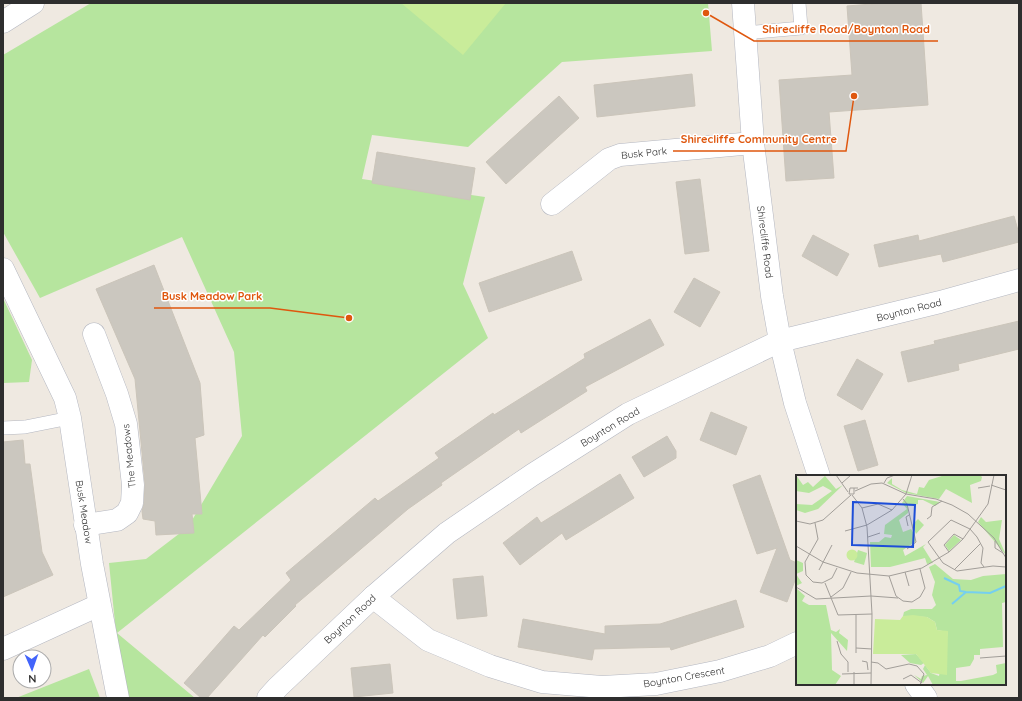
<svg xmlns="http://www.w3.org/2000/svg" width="1022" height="701" font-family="Quicksand,sans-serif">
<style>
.green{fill:#b6e59e}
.pitch{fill:#c9ec9a}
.building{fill:#cbc7bf;stroke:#cbc5ba}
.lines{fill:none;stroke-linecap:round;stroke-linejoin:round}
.service-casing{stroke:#b4b7c1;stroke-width:14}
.minor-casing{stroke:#b4b7c1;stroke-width:23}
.tertiary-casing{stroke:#b4b7c1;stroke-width:23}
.service{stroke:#fff;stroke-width:13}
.minor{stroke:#fff;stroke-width:22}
.tertiary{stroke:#fff;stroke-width:22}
.labels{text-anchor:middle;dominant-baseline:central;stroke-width:3;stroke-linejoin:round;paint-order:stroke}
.street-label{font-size:10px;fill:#2e2e2e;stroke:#fff}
.inset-river{fill:none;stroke:#75cff0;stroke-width:2}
.inset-road{fill:none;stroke:#a29e99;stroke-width:1}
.view{fill:#1d4ed8;fill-opacity:0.15;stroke:#1d4ed8;stroke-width:2}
.inset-edge{fill:none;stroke:#2e2e2e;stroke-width:2}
.leader{fill:none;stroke:#df570e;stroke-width:1.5}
.callout-dot{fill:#df570e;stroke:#fff;stroke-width:1.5}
.callout-label{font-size:11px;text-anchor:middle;font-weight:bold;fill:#df570e;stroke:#fff;stroke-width:3;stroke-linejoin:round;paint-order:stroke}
</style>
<rect width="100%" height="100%" fill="#efe9e1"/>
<g class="green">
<polygon points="91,3 708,3 712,51 562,62 468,147 372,135 362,179 485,197 463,284 488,338 117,633 195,698 129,698 116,633 109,563 146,559 188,527 242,436 234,352 182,237 40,298 3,232 3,55"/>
<polygon points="3,298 32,360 29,382 3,383"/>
<polygon points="89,669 100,698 16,698"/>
</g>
<polygon class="pitch" points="401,3 506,3 463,55"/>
<g class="building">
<polygon points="884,3 921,3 928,105 829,112 834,178 786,181 779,80 852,75 847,6"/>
<polygon points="692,74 695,106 597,117 594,85"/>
<polygon points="559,96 579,118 506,184 486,162"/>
<polygon points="377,152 475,168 470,200 372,183"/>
<polygon points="700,179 709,251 685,254 676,182"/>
<polygon points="1014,216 1019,234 1019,242 943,262 941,254 879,267 874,245 918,235 919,241"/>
<polygon points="813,235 849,254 837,276 802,256"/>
<polygon points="572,251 582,280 489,312 479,283"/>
<polygon points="154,265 200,383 204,435 195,438 202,514 192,514 194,533 156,535 155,521 143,519 142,511 144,504 145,484 135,379 96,289"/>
<polygon points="694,278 720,292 700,327 674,312"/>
<polygon points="650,319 664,345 585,387 587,391 521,433 519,429 441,483 442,485 408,509 295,605 296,606 265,637 263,635 207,698 201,698 184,683 234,626 239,630 291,580 286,573 375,498 378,501 439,458 435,453 493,413 494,415 585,358 584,354"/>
<polygon points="1019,321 1019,349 958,364 959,370 908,382 901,352 935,344 934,341"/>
<polygon points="857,359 883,374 862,410 837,395"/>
<polygon points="711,412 747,427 736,455 700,440"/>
<polygon points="865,420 878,465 858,471 844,426"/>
<polygon points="667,436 676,451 676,458 644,477 632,457"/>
<polygon points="23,440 25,464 30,464 42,552 53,575 3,597 3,442"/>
<polygon points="620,474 634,498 566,540 562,533 520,565 503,543 537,517 541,523"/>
<polygon points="760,475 790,560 797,563 797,575 787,602 760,592 777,548 757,554 733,485"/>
<polygon points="483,576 487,616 457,619 453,579"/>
<polygon points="736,600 744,627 671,650 670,647 594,649 592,660 518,647 523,619 605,634 605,626 660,624"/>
<polygon points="390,664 393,693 354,697 351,668"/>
</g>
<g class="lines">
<defs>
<g id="service">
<polyline points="745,33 801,28 799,3"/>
<polyline points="3,428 25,427 70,418"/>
</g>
<g id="minor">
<polyline points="3,22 33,3"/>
<polyline points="552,204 609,159 620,155 753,143"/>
<polyline points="3,269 65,398 70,418 92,564 118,698"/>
<polyline points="85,525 117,520 127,513 132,503 133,485 126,424 117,394 94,334"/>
<polyline points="373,597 428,640 490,666 542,682 602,687 656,684 720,671 770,656 797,643"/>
<polyline points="3,649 99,605"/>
<polyline points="268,698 278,687 373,597 447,533 532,475 628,414 780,341 940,302 1019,280"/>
</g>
<g id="tertiary">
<polyline points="743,3 753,143 772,296 780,341 795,403 819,476"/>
<polyline points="916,684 926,698"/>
</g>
</defs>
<use href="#service" class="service-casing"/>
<use href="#minor" class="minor-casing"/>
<use href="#tertiary" class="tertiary-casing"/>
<use href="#service" class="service"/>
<use href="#minor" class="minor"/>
<use href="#tertiary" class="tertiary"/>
</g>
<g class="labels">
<g class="street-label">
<text transform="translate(644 153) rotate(-6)">Busk Park</text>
<text transform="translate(765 242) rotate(83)">Shirecliffe Road</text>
<text transform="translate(909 310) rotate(-14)">Boynton Road</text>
<text transform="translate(610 427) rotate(-31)">Boynton Road</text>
<text transform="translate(129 456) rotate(-96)">The Meadows</text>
<text transform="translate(84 512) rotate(81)">Busk Meadow</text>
<text transform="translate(350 619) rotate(-43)">Boynton Road</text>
<text transform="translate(684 677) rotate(-10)">Boynton Crescent</text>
</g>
</g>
<g transform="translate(796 475)">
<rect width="210" height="210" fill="#efe9e1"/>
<path d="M0 0 7 10 12 7 17 12 29 1 40 14 47 10 22 34 9 38 0 35V29L16 30 36 16 27 11 13 18 0 16ZM149 0H184L186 2 185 6 174 10 176 28 150 14 143 24 110 18 91 8 96 3V9L106 15 121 19 123 12 128 13 133 5ZM111 21 144 27 139 31 127 25H122V29L113 31 112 28V38L103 45 107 57 115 54 119 60V67L107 75 109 81 130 69 127 72 137 88 131 89 129 83 94 92H75L74 67H83L89 62 95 63 96 60 88 59 89 50 111 34 106 28ZM185 42 190 47 206 45 203 64 210 80 182 47ZM122 44 128 50 120 59 116 50ZM158 60 165 65 153 76 149 70ZM62 75 71 78 68 90 58 87ZM0 85 7 88V96L0 99 6 108 0 111ZM139 89 157 104 175 105 187 101 210 99V127L206 128 207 172 184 174V180H178V184L174 191 160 193V206H165L197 200 201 198 200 190 210 188V210H137L132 201 127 208 118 200 125 204 126 201 131 200 127 194 129 190 135 198 143 201 152 157 141 155 139 147 131 142 107 141 108 137 115 134H136L140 130 136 120 139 107 133 92ZM0 113 9 121 6 126 13 130H30L35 155 40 157 44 154 43 158 52 165 51 176 35 158 36 195 45 201 39 210H0ZM120 179 128 188 125 190 114 188 105 180Z" fill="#b6e59e"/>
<path d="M50.5 80a5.5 5.5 0 1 1 11 0a5.5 5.5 0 1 1-11 0ZM117 140 131 142 139 147 141 155 152 156 151 200 135 198 120 179H77L79 144 104 145 107 141Z" fill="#c9ec9a"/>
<path class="inset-river" d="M148 103 163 110 164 116 170 117 194 118 210 111M156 129 170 117"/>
<path class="inset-road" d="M40 0 52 17M46 8 55 0M88 8 91 3 99 0M195 10 210 15M58 13V19H53L54 13H62M182 13 194 11M59 16 75 9 86 8 110 19 140 24 156 30 172 39 198 63 210 83M56 20 66 33 71 52 76 139 75 210M107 24 111 29 120 67 111 74M66 33 82 29 96 35M131 44 135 41 136 32 146 26M0 46 14 49 27 45 55 20M19 48 22 64 9 87 10 100 17 107 26 108 36 103 41 93M112 51 110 42 113 40M49 56 71 50 96 35 110 19 116 0M72 62 84 58M199 66V73L207 78M0 71 27 87 61 98 93 101 126 93 153 77 167 64 192 29 198 0M153 77 148 70 158 59 167 64M188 92 185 88 187 73 181 62 174 54 155 45 132 67 147 88 161 96 197 91 210 92M23 95 36 70M158 95 185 68M109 97 113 111M93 101 100 121 107 126 116 127 124 122 129 113 124 94M29 108 42 140 76 139M0 112 20 124 75 121 102 123M35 122 47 113 55 97M41 166 45 179 52 187V197M60 173 76 174M60 178V140M184 183 210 181M66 186 71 187 72 195M75 187 82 188 90 194 113 189 121 191 128 199 124 210M46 199 75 198M107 204 115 200 126 208M58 210V197"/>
<path class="view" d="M57 27 119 30 117 72 56 70Z"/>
<rect width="210" height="210" class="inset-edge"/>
</g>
<path class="leader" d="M706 13L754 41H938M854 96L846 151H673M349 318L270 308H154"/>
<g class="callout-dot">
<circle cx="706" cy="13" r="4"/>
<circle cx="854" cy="96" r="4"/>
<circle cx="349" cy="318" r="4"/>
</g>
<g class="callout-label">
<text x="846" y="33">Shirecliffe Road/Boynton Road</text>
<text x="759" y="143">Shirecliffe Community Centre</text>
<text x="212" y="300">Busk Meadow Park</text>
</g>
<rect width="1022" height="701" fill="none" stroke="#2e2e2e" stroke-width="8"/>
<g transform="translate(32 669) rotate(178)"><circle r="19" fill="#ffffff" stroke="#ababab"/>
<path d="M0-3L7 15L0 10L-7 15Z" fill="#4264fb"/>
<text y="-6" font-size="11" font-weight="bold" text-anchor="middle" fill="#2e2e2e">N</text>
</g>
</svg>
